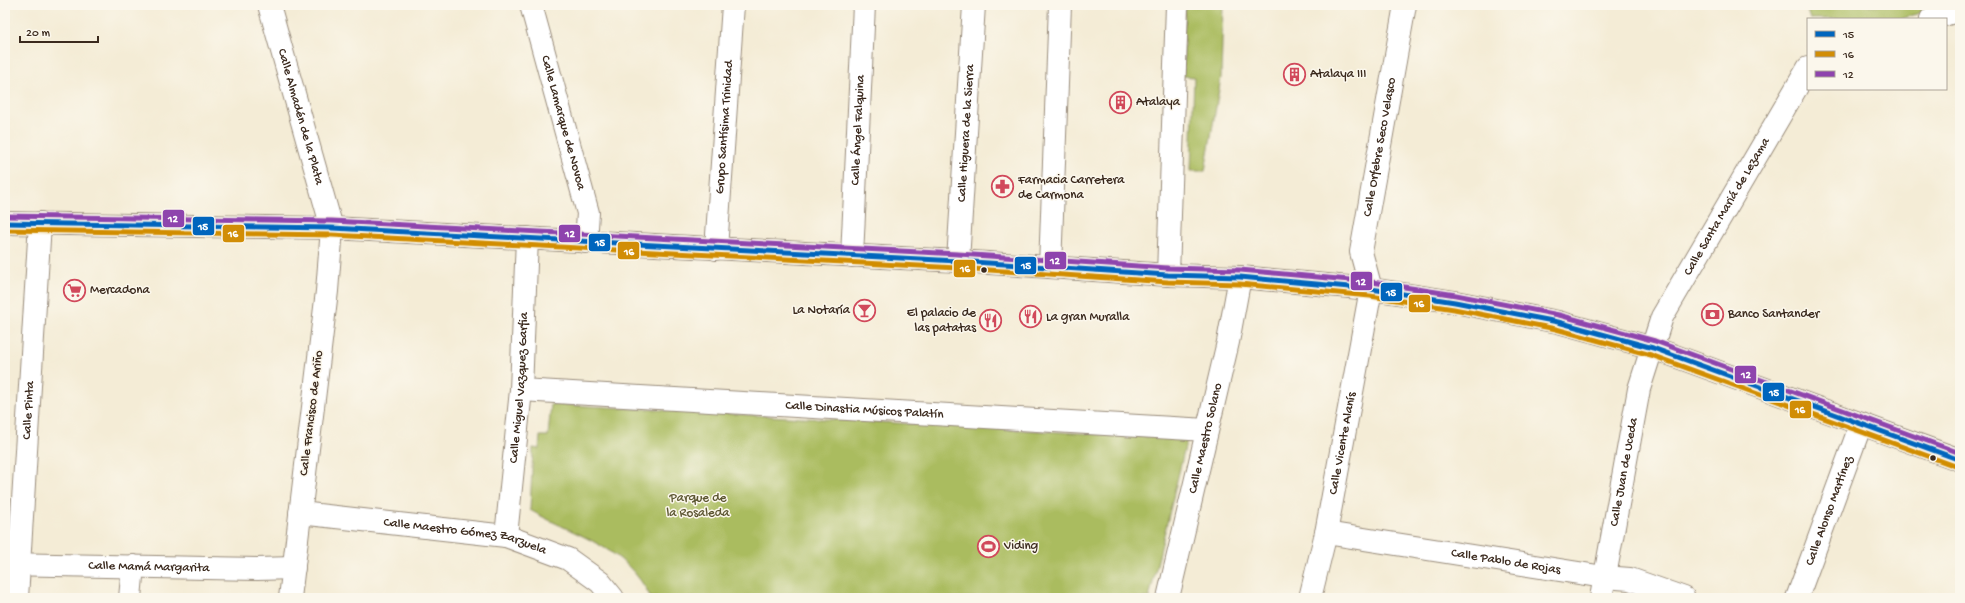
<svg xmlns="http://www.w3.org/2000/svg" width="1965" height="603" font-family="'Gochi Hand',sans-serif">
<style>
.green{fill:#aabc5f;stroke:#72733e}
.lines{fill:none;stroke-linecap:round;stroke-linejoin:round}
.minor-casing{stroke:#988b7a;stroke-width:24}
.major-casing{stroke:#988b7a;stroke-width:24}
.minor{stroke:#fff;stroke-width:22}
.major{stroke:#fff;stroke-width:22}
.bus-1-casing{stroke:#fbf7ec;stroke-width:8}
.bus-2-casing{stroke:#fbf7ec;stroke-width:8}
.bus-3-casing{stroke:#fbf7ec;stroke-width:8}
.bus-1{stroke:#0065bd;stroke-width:5}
.bus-2{stroke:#d18d06;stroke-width:5}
.bus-3{stroke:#8e44ad;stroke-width:5}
.bus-dot{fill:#3b2a1e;stroke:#fbf7ec;stroke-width:1.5}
.labels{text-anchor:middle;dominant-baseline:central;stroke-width:3;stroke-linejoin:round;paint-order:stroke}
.poi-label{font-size:13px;fill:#3b2a1e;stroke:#fbf7ec;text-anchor:start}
.street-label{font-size:13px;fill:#3b2a1e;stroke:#fbf7ec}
.park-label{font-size:13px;fill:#5c5632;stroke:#fbf7ec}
.line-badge{stroke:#fbf7ec;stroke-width:1.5}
.badge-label{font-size:11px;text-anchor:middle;font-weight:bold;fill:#fff}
</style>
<rect width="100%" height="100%" fill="#fbf7ec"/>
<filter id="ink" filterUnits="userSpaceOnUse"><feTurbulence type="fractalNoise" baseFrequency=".025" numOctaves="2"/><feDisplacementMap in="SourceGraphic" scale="8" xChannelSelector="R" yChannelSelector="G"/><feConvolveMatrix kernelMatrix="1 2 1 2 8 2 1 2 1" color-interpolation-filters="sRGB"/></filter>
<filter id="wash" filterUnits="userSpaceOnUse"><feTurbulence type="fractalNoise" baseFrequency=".012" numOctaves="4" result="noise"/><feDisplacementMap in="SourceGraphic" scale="16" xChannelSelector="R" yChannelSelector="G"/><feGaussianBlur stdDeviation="0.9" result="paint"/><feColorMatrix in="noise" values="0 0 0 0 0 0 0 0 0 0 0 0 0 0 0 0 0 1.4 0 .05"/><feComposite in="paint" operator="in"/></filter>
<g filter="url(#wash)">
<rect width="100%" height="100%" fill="#f4ecd6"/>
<g class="green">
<polygon points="1185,5 1223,5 1221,78 1205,171 1191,171 1194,77 1183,76"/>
<polygon points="1805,5 1945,5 1901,19 1810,19"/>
<path d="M551 404 1187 439 1149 598H651C625 545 577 537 530 510L533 448 539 449 540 436H548Z"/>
</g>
</g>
<g filter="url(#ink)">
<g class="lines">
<defs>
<g id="minor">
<path id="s1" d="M531 5 588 213 586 242"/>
<polyline points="1931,19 1960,10"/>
<path id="s2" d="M716 249 733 5"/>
<path id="s3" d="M852 256 864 5"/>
<path id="s4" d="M958 261 974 5"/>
<polyline points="1050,267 1060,5"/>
<polyline points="1168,275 1177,5"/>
<path id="s5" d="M521 390 1207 430"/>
<path id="s6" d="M300 513 506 536 568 559 600 582 613 598"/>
<path id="s7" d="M1326 533 1604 577 1630 579 1684 598"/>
<path id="s8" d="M506 536 521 390 527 238"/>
<path id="s9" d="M5 564 257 569 294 568"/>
<path id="s10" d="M17 598 40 223"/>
<polyline points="130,598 133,566"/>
<path id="s11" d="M1168 598 1228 342 1240 277"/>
<path id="s12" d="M1310 598 1326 533 1371 289 1361 252 1405 5"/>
<path id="s13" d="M1601 598 1639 389 1662 317 1808 68"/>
<path id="s14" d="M1797 598 1861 424"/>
</g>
<g id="major">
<path id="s15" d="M269 5 332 228 327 291 290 598"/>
<polyline points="5,223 332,228 958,261 1168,275 1240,277 1371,289 1455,302 1558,322 1653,348 1960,460"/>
</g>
</defs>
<use href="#minor" class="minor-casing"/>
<use href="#major" class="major-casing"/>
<use href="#minor" class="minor"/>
<use href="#major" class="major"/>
<defs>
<polyline id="bus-1" points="5,223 332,228 958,261 1168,275 1240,277 1371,289 1455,302 1558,322 1653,348 1960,460"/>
<polyline id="bus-2" points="5,230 332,235 958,268 1168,282 1240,284 1370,296 1454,309 1556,329 1651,355 1958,467"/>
<polyline id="bus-3" points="5,216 332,221 958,254 1168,268 1240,270 1372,282 1456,295 1559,315 1655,341 1960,453"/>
</defs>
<use href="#bus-1" class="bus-1-casing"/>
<use href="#bus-2" class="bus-2-casing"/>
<use href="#bus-3" class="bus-3-casing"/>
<use href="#bus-1" class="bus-1"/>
<use href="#bus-2" class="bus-2"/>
<use href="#bus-3" class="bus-3"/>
</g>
</g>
<defs>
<symbol id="building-ring" viewBox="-11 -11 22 22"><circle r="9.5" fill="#fbf7ec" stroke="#d1495b" stroke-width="1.5"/><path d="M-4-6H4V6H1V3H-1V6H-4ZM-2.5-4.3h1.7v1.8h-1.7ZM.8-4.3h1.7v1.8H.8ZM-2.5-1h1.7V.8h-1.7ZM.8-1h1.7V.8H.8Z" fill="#d1495b"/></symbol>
<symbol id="pharmacy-ring" viewBox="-11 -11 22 22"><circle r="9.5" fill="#fbf7ec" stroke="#d1495b" stroke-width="1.5"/><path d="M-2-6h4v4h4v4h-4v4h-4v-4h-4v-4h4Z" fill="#d1495b"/></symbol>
<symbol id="supermarket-ring" viewBox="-11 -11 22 22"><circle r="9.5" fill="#fbf7ec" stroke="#d1495b" stroke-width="1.5"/><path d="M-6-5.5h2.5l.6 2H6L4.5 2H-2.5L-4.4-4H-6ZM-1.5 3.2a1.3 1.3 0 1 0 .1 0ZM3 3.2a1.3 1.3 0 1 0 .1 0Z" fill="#d1495b"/></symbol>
<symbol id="bar-ring" viewBox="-11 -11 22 22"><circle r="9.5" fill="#fbf7ec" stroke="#d1495b" stroke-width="1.5"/><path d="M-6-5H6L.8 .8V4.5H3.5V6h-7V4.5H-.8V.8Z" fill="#d1495b"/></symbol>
<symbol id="bank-ring" viewBox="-11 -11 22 22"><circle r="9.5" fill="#fbf7ec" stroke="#d1495b" stroke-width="1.5"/><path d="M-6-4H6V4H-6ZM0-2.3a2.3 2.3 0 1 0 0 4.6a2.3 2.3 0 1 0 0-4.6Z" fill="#d1495b"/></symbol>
<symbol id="restaurant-ring" viewBox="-11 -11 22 22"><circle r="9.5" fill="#fbf7ec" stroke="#d1495b" stroke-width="1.5"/><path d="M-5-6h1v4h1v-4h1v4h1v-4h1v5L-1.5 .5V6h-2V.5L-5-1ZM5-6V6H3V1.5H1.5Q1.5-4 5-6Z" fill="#d1495b"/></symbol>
<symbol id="stadium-ring" viewBox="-11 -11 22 22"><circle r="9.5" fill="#fbf7ec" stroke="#d1495b" stroke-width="1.5"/><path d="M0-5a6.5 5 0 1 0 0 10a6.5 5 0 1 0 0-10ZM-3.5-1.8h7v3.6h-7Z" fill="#d1495b"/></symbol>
</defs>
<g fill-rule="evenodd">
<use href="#building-ring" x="1282" y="62" width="25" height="25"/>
<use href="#building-ring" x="1108" y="90" width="25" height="25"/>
<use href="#pharmacy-ring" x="990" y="174" width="25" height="25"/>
<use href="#supermarket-ring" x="62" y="278" width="25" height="25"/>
<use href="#bar-ring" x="852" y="298" width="25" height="25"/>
<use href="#bank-ring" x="1700" y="302" width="25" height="25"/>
<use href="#restaurant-ring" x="1018" y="304" width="25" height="25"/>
<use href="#restaurant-ring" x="978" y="308" width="25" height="25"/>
<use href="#stadium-ring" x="976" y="534" width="25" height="25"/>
</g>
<g class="bus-dot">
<circle cx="984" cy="270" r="3.5"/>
<circle cx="1933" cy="458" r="3.5"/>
</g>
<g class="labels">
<g class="poi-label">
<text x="1310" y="74">Atalaya III</text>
<text x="1136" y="102">Atalaya</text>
<text x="1018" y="180">Farmacia Carretera<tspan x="1018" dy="15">de Carmona</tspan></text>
<text x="90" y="290">Mercadona</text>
<text x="850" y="310" text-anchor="end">La Notaría</text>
<text x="976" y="313" text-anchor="end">El palacio de<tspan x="976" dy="15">las patatas</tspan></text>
<text x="1728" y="314">Banco Santander</text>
<text x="1046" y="317">La gran Muralla</text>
<text x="1004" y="546">Viding</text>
</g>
<g class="street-label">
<text stroke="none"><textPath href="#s15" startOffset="116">Calle Almadén de la Plata</textPath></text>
<text stroke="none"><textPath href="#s1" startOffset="122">Calle Lamarque de Novoa</textPath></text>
<text stroke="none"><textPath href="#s2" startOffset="122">Grupo Santísima Trinidad</textPath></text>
<text stroke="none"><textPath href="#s3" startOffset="126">Calle Ángel Falquina</textPath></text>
<text stroke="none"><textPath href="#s4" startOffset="128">Calle Higuera de la Sierra</textPath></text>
<text stroke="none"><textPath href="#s12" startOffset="460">Calle Orfebre Seco Velasco</textPath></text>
<text stroke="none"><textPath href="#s13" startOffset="416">Calle Santa Mariá de Lezama</textPath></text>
<text stroke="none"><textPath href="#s8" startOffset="149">Calle Miguel Vazquez Garfia</textPath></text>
<text stroke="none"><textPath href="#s10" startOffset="188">Calle Pinta</textPath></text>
<text stroke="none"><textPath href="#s5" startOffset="344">Calle Dinastia Músicos Palatín</textPath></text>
<text transform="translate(312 413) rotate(-83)">Calle Francisco de Ariño</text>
<text stroke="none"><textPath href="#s11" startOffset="164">Calle Maestro Solano</textPath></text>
<text stroke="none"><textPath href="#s12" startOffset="158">Calle Vicente Alanís</textPath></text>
<text stroke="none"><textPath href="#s13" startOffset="128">Calle Juan de Uceda</textPath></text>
<text stroke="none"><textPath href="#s14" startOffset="93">Calle Alonso Martínez</textPath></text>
<text stroke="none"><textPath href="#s6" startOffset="167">Calle Maestro Gómez Zarzuela</textPath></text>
<text stroke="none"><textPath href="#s7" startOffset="182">Calle Pablo de Rojas</textPath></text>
<text stroke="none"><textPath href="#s9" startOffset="144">Calle Mamá Margarita</textPath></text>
</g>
<g class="park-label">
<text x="698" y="498">Parque de<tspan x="698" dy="15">la Rosaleda</tspan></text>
</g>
</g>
<g class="line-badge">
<rect x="162" y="209" width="23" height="19" rx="4" fill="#8e44ad"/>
<rect x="192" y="216" width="23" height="20" rx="4" fill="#0065bd"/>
<rect x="222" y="224" width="23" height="19" rx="4" fill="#d18d06"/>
<rect x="558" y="224" width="23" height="19" rx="4" fill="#8e44ad"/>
<rect x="588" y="233" width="23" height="19" rx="4" fill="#0065bd"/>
<rect x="617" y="241" width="23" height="19" rx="4" fill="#d18d06"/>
<rect x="1044" y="251" width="23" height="19" rx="4" fill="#8e44ad"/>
<rect x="1014" y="256" width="23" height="19" rx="4" fill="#0065bd"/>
<rect x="953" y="259" width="23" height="19" rx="4" fill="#d18d06"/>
<rect x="1350" y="271" width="23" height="20" rx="4" fill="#8e44ad"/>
<rect x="1380" y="282" width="23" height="20" rx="4" fill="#0065bd"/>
<rect x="1408" y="294" width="23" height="19" rx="4" fill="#d18d06"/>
<rect x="1734" y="365" width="23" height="19" rx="4" fill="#8e44ad"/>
<rect x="1762" y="382" width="23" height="20" rx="4" fill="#0065bd"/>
<rect x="1789" y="400" width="23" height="19" rx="4" fill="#d18d06"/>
</g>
<g class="badge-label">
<text x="173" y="222">12</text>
<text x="203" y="230">15</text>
<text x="233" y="237">16</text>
<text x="570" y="237">12</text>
<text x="600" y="246">15</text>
<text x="629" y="255">16</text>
<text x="1055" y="264">12</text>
<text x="1026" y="269">15</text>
<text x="965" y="272">16</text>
<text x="1361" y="285">12</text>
<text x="1391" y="296">15</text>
<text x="1419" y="307">16</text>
<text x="1746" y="378">12</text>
<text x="1774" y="396">15</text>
<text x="1800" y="413">16</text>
</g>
<rect width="1965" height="603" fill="none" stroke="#fbf7ec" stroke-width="20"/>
<rect x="1807" y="18" width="140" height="72" fill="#fbf7ec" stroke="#aea59a"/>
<rect x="1815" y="31" width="20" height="6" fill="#0065bd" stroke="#aea59a"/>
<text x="1843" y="38" font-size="12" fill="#3b2a1e">15</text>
<rect x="1815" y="51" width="20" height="6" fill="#d18d06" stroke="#aea59a"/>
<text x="1843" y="58" font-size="12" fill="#3b2a1e">16</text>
<rect x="1815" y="71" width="20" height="6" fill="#8e44ad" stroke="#aea59a"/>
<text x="1843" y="78" font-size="12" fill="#3b2a1e">12</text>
<path d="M20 36v6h78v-6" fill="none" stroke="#3b2a1e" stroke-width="2"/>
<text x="26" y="36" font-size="12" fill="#3b2a1e" stroke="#fbf7ec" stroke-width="3" paint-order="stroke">20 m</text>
</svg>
